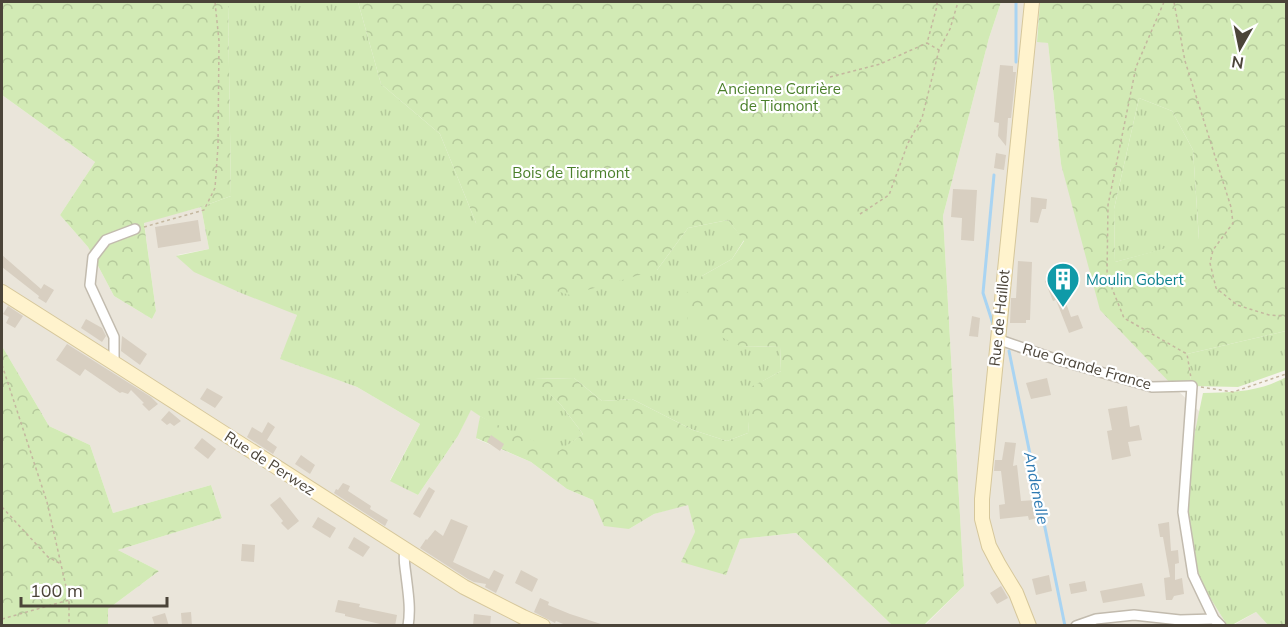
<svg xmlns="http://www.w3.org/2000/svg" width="1288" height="627" font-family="Mulish,sans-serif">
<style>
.residential{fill:#eae5da}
.grass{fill:url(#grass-tufts)}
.forest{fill:url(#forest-crowns);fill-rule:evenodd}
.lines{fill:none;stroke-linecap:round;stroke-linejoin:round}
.stream{stroke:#a9d4f2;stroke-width:3}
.building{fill:#d8cfc1}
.street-casing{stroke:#c2bbae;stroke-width:12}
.secondary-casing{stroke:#d6c79b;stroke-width:16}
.path{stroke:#c4b79f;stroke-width:1.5;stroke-dasharray:3 3;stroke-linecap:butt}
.street{stroke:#fff;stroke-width:9}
.secondary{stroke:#fff3cd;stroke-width:14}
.labels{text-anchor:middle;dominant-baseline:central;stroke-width:4.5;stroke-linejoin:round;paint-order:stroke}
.park-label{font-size:15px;fill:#4a7f2a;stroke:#fff}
.culture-label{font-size:15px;fill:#0d838f;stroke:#fff;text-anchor:start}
.street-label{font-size:15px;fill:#4b4439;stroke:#fff}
.water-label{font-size:16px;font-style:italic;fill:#2e7ab2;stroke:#fff}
</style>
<defs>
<pattern id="grass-tufts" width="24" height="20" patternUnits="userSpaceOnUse" patternTransform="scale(1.5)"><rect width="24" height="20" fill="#d2eab5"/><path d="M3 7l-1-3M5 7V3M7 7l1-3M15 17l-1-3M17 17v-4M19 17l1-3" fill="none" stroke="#b6ca9c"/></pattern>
<pattern id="forest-crowns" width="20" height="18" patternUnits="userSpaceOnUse" patternTransform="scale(1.5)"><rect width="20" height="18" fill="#d2eab5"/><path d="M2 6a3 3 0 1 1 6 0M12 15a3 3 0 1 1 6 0" fill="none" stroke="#b6ca9c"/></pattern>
</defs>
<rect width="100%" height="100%" fill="#f6f3ec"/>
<g class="residential">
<polygon points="1001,2 1040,2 1037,41 1048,43 1061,164 1173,386 1200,412 1194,435 1186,475 1204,588 1227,625 924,626 964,586 943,216 989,38"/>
<polygon points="2,95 95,162 60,215 88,247 114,296 152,319 156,311 144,222 201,207 209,249 177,255 297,315 281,359 357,387 420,424 390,480 418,495 458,436 471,409 480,416 477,439 531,462 567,489 593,500 629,529 654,514 688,504 695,532 726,574 740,539 796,533 892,625 108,625 108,609 159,571 118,550 222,518 211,485 113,513 90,445 49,426 2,346"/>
<polygon points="1256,612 1268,625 1232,626"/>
</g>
<g class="grass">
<path d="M228 2H358L381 84 440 134 476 223 657 270 688 228 728 220 744 240 732 259 702 276 740 346 780 347 781 371 752 387 748 433 727 441 693 430 632 399 602 401 574 378 535 379 561 405 583 434 559 452C530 439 497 429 471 410L458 436 418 495 390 481 420 424 357 387 280 359 297 315 241 293 194 272 176 256 209 249 201 207 231 196Z"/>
<polygon points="1139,98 1172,111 1193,150 1199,240 1115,262 1114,209"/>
<polygon points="1286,331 1286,370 1238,387 1192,386 1187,354"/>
<path d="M1286 377V625H1268L1256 612 1232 625H1227L1204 588 1191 552 1184 509 1186 475 1203 393C1233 392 1260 392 1286 377Z"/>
</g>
<g class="forest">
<polygon points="2,2 228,2 231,196 201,207 144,223 156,311 152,319 114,296 88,247 60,215 95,162 2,95"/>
<polygon points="358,2 1001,2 989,38 943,216 964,586 924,625 892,625 796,533 740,539 726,575 681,562 695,532 688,505 654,514 629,529 604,526 593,500 567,489 531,462 476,438 480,416 510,431 559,451 583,434 561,405 534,379 574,378 602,401 632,399 693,430 727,441 748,433 751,387 781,371 780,347 740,346 688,321 683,297 702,276 732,259 744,241 728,220 688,228 657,270 570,295 522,281 476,223 440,134 381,84"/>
<path d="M1040 2H1228L1229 3H1286V331L1187 354 1192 386H1173L1100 310 1061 164 1048 43 1037 42ZM1139 98 1172 111 1193 150 1199 239 1115 262 1114 209Z"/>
<polygon points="2,346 49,426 90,445 113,513 211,485 222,518 118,550 159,571 108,609 108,625 2,625"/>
</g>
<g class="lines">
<g class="stream">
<polyline points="1016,2 1016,62"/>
<polyline points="993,324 983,293 994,175"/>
<polyline points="1009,351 1065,626"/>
</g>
</g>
<g class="building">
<polygon points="1000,65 1013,66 1013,72 1016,72 1011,118 1008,118 1006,146 998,136 999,123 994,122"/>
<polygon points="996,153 1006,155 1004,170 994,168"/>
<polygon points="953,189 977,190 974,241 961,240 962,218 951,217"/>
<polygon points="1031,197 1047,199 1046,209 1042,209 1038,223 1030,222"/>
<polygon points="198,220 201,241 158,248 155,227"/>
<polygon points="2,255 41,289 44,284 54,290 46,303 38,298 39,296 2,267"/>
<polygon points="1018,261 1032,262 1030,320 1026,320 1026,323 1010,323 1011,298 1016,298"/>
<polygon points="1056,274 1057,277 1061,275 1065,283 1061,285 1064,291 1062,292 1071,317 1078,315 1083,328 1069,333 1056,300 1053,301 1045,281"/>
<polygon points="8,306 23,316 15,328 6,323 9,317 3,314"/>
<polygon points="972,316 980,318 978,337 969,336"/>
<polygon points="86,319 102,328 106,336 102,342 81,328"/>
<polygon points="122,336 147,354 140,365 121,351"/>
<polygon points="67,344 151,397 158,404 149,411 142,404 144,403 131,390 128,394 122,392 120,393 85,369 80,376 56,360"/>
<polygon points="1047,378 1051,395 1031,399 1026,383"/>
<polygon points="207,388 223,397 215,408 200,399"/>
<polygon points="1127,406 1130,427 1139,425 1142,440 1128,442 1131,456 1112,460 1107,431 1112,430 1108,409"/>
<polygon points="169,411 181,421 174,426 170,423 167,425 161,420"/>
<polygon points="268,422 275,427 267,440 277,447 273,454 247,437 252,427 262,433"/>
<polygon points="491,435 504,444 500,451 487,442"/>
<polygon points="202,438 216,449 208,459 194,448"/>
<polygon points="1005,442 1016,443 1013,466 1017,465 1021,501 1035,500 1037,518 1029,520 1028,516 1000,519 999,505 1005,504 1001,471 994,471 995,460 1002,460"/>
<polygon points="301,455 315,465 310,474 295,464"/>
<polygon points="343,483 350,486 348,491 371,506 370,509 388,520 385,526 334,493 336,489 338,490"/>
<polygon points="429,487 435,491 420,518 413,514"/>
<polygon points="280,497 299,521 288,530 281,523 283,521 270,505"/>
<polygon points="318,517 336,528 330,538 312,527"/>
<polygon points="451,519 468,526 453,562 489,579 494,570 504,575 496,593 485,587 486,584 474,582 468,579 420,548 426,539 427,540 435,530 443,536"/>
<polygon points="1169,522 1171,551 1178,550 1179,563 1175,564 1175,580 1182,578 1184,594 1174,596 1172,600 1166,600 1164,578 1170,577 1163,537 1160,537 1158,524"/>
<polygon points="354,537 370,547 363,557 348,548"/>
<polygon points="242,544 255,545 254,562 241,561"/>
<polygon points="521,570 538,579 532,592 515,583"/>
<polygon points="1049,575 1052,591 1036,595 1032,579"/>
<polygon points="1085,581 1087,591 1071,594 1069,584"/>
<polygon points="1142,583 1145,596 1103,603 1100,591"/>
<polygon points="1001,586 1008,598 997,604 990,593"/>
<polygon points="540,598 549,602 548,605 570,614 601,624 601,626 568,626 556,621 555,623 534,612"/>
<polygon points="338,600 360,604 359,607 397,615 395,626 389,626 345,616 345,614 335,612"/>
<polygon points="191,612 192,626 182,626 181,613"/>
<polygon points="165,613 169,626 155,626 152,617"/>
<polygon points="474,614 491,616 490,626 473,626"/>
</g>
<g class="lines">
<defs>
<g id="street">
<polyline points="997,339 1055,359 1152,387 1192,386 1183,512 1193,575 1214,619 1221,626"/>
<polyline points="114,363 114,337 90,285 93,257 106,240 135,229"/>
<path d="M405 550C403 559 405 566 406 575 408 592 411 609 408 626"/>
<polyline points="1076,626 1096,619 1134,615 1180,620 1214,619"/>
</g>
<g id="secondary">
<polyline points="2,292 114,363 464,587 523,617 543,626"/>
<polyline points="1029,626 1016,593 999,565 989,546 982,519 982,499 1032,2"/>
</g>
</defs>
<use href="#street" class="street-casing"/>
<use href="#secondary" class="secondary-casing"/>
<g class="path">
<polyline points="937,2 937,6 927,43 939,50 950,29 958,2"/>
<polyline points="1164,2 1136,67 1108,205 1107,276 1124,318 1187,354 1191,378"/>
<polyline points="1174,2 1185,61 1231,207 1233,223 1213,250 1210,263 1216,288 1237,305 1269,315 1286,316"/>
<polyline points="830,77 880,64 927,43"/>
<polyline points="860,214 889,195 908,143 922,118 939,50"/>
<polyline points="144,227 204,210 215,188 218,146 219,41 215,2"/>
<polyline points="2,365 47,502 69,600 69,626"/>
<polyline points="1201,387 1233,392 1286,374"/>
<polyline points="2,507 48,557 61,564"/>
<polyline points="2,619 69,600"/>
</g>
<use href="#street" class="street"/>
<use href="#secondary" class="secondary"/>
</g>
<defs>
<symbol id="building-pin" viewBox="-11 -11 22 30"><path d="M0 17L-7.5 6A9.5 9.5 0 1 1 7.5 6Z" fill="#0f9aa8" stroke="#fff"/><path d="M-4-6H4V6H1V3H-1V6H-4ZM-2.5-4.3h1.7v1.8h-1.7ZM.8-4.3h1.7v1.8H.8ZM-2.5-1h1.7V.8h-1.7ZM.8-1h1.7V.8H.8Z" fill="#fff"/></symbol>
</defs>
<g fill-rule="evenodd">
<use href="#building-pin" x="1044" y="260" width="38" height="52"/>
</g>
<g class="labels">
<g class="park-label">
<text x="779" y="88">Ancienne Carrière<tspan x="779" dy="17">de Tiamont</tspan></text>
<text x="571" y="172">Bois de Tiarmont</text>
</g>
<g class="culture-label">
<text x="1086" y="279">Moulin Gobert</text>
</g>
<g class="street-label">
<text transform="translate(999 318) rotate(-84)">Rue de Haillot</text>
<text transform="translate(1087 366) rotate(16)">Rue Grande France</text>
<text transform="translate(270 463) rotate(33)">Rue de Perwez</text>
</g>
<g class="water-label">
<text transform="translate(1037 488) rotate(79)">Andenelle</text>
</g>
</g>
<rect width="1288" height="627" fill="none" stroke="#4b4439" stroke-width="6"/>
<g transform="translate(1240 48) rotate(189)" stroke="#ffffff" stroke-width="4.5" paint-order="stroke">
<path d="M0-4.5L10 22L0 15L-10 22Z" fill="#4b4439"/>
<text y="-9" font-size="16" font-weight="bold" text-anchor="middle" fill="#4b4439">N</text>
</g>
<path d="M21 597v9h146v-9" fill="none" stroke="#4b4439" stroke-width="3"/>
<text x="30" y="597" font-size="18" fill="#4b4439" stroke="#ffffff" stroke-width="4.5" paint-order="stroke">100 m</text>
</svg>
